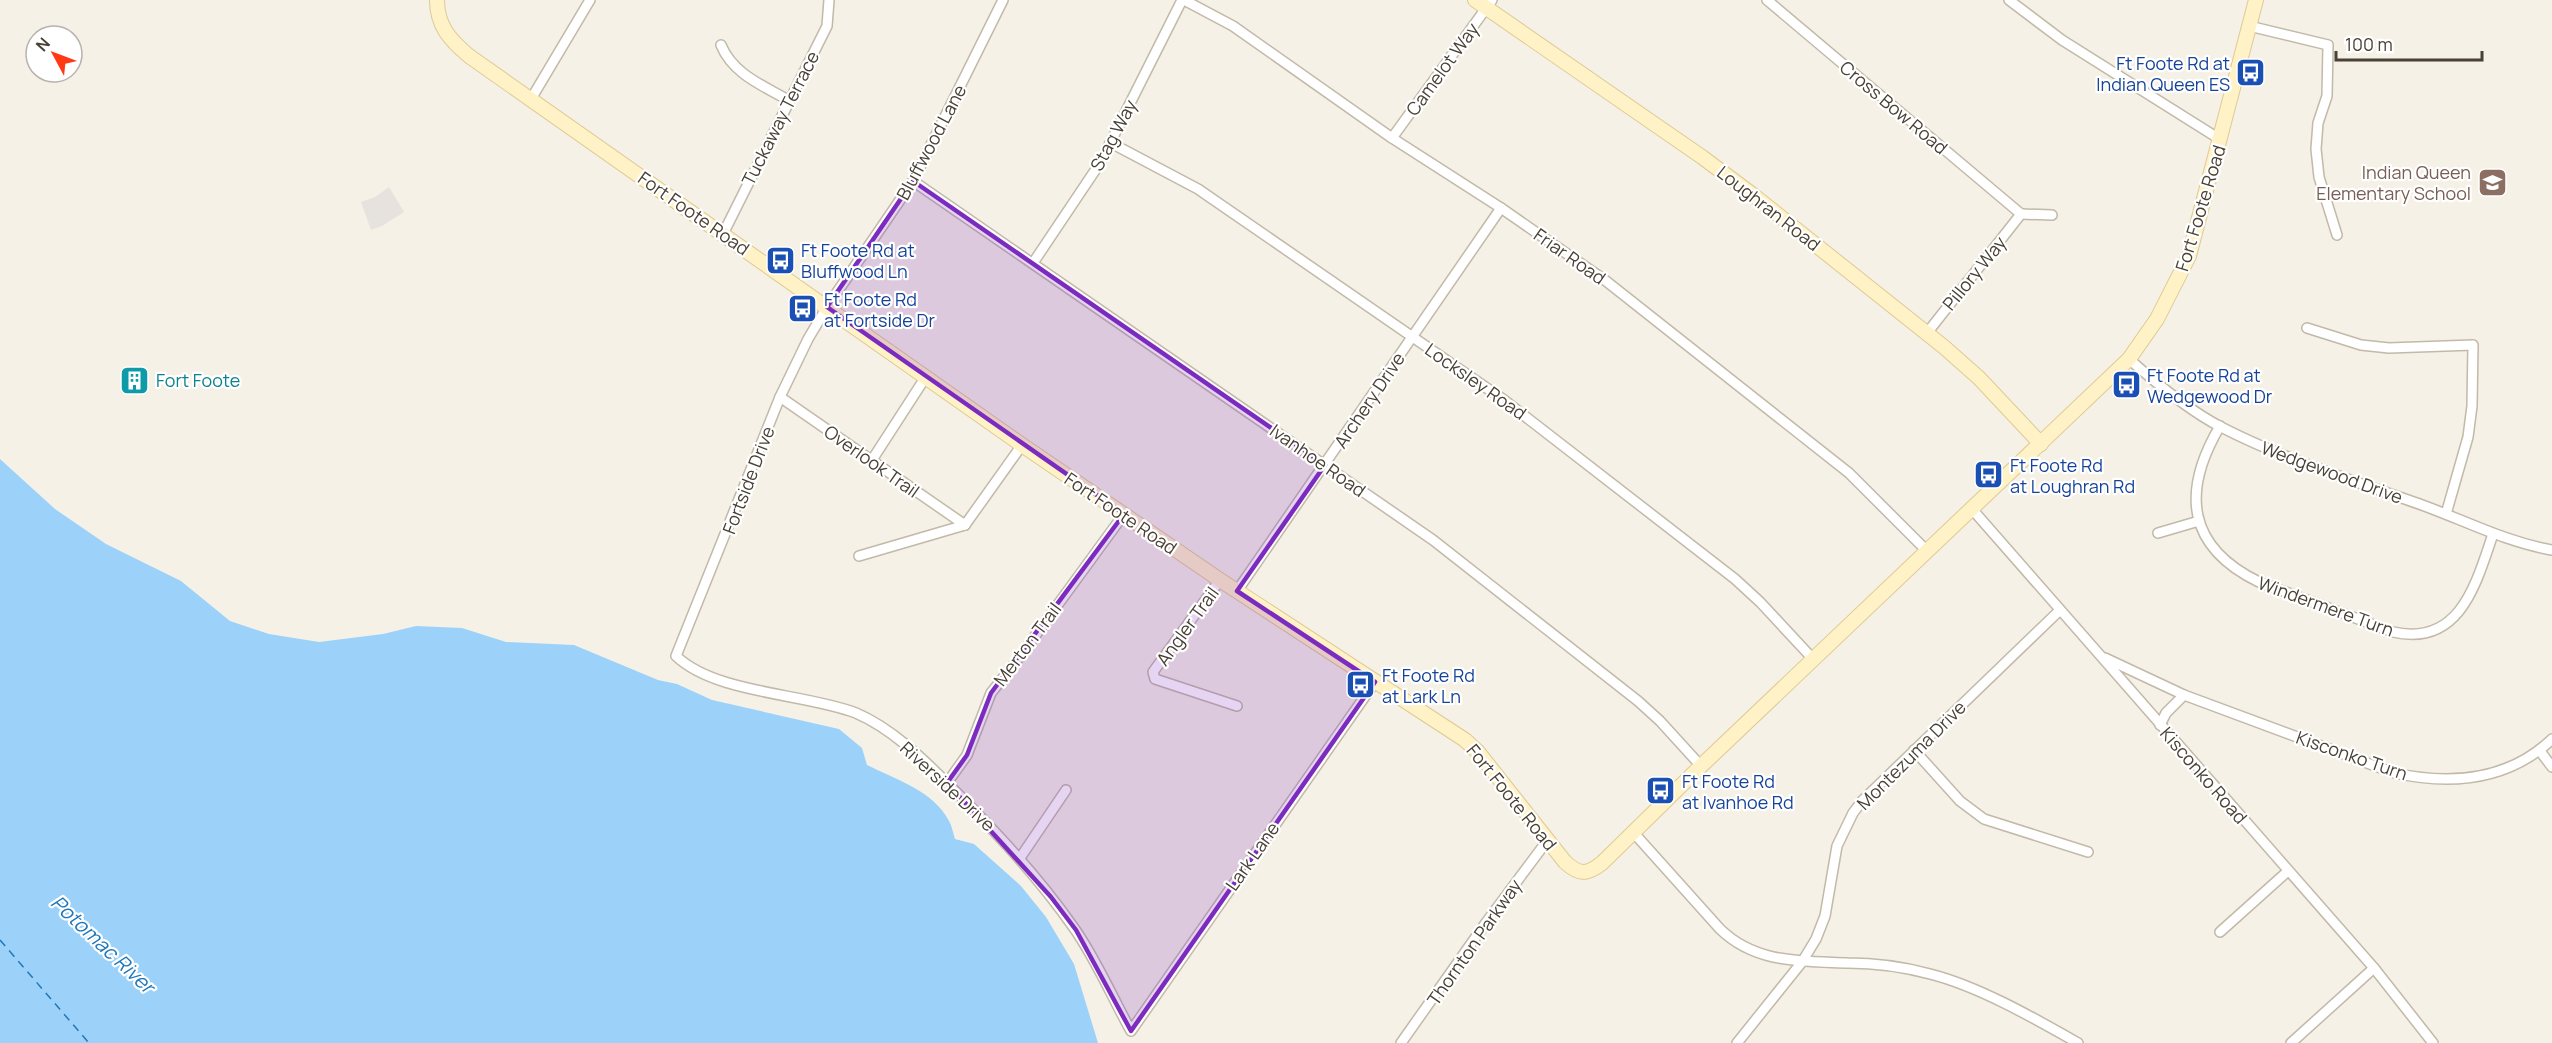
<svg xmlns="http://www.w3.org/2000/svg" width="2552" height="1043" font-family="Manrope,sans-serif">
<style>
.parking{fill:#e6e3df}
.water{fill:#9cd2f9}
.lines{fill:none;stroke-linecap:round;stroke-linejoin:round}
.ferry{stroke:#2078b9;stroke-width:1.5;stroke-dasharray:8 6;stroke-linecap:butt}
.street-casing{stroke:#c2b9a8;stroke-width:12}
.secondary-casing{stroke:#deca93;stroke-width:16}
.street{stroke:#fff;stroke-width:9}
.secondary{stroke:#fff2c7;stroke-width:14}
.marked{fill:#7b2cbf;fill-opacity:0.2;stroke:#7b2cbf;stroke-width:4.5;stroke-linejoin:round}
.labels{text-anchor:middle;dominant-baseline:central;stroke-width:4.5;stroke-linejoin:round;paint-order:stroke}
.transit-label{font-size:18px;fill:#164399;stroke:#fff;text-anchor:start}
.street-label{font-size:18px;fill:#494135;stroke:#fff}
.education-label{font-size:18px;fill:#785e54;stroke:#fff;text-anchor:end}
.culture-label{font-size:18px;fill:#0d838f;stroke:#fff;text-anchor:start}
.water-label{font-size:20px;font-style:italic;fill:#2078b9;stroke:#fff}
</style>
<rect width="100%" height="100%" fill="#f5f1e7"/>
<polygon class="parking" points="389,187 404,212 382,226 371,230 361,202 375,197"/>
<path class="water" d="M0 459 55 509 106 544 181 581 230 621 269 634 319 642 383 634 416 626 462 628 506 642 574 645 658 680 677 684 712 700 839 729 862 748 867 765C895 779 934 791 949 821 952 826 953 833 955 839L974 844 1021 886 1046 917 1074 964 1098 1043H0Z"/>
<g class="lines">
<polyline class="ferry" points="0,940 89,1043"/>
<defs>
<g id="street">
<path d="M1003 0 913 181 827 307 808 339 780 397 676 656C716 694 804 693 856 713 891 728 922 758 949 785 994 830 1037 875 1074 928 1096 959 1112 997 1131 1031L1375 682"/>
<polyline points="1184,0 1233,26 1392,138 1501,208 1606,281 1849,473 1927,551"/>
<polyline points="1767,0 2021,214"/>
<polyline points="2009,0 2062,40 2221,140"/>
<polyline points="2249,26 2328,45 2327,96 2318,123 2316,149 2319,177 2337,235"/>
<path d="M721 45C733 74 762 85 788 100"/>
<polyline points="531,99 590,0"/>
<polyline points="1392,138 1492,0"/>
<polyline points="1111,143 1198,189 1504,400 1735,579 1760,602 1813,659"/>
<polyline points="913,181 1433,540 1638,701 1660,721 1701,766"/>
<polyline points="2021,214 2052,215"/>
<polyline points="723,234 827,26 829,0"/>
<polyline points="1033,263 1100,163 1182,0"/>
<polyline points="2307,328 2361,345 2389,348 2473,345 2472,406 2468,437 2446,514"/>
<polyline points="1927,333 2021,214"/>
<path d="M2129 359C2157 384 2188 410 2221 427 2285 460 2355 481 2422 505 2466 521 2506 542 2552 550"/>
<polyline points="780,397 965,525"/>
<path d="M2220 426C2181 492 2187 547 2259 582L2393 632C2460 647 2476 584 2493 534"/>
<polyline points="872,460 925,378"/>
<polyline points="1972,509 2374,968 2433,1043"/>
<polyline points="965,525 1022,445"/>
<polyline points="2158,533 2199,521"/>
<polyline points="859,556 965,525"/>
<polyline points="1220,580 1153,672 1155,679 1237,706"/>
<polyline points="1237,591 1501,208"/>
<path d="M2105 658 2184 695 2394 773C2450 785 2508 781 2552 739"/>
<polyline points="2160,725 2166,713 2184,695"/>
<polyline points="1914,750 1960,801 1984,819 2088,852"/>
<polyline points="2540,751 2552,767"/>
<polyline points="947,783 967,755 991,693 1021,655 1124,514"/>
<path d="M1633 832 1720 929C1756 964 1802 961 1848 963 1875 963 1904 967 1930 974 1978 986 2034 1018 2078 1043"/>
<polyline points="1020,858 1066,790"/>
<polyline points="2220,932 2288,871"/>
<polyline points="1401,1043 1485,924 1547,841"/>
<polyline points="1737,1043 1802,962 1816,939 1825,916 1837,846 1853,813 1862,801 2059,611"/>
<polyline points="2291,1043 2374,968"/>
</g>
<g id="secondary">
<path d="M437 0C437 26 450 40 469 56L1022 445 1220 580 1465 740 1478 752 1565 862C1579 875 1587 875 1602 863L1701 766 2129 359 2157 319 2189 256 2256 0"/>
<polyline points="1475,0 1702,157 1753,195 1944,347 1979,378 2041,444"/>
</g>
</defs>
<use href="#street" class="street-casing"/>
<use href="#secondary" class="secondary-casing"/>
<use href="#street" class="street"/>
<use href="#secondary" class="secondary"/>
</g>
<path class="marked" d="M913 181 1325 465 1237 591 1375 682 1131 1031 1076 930 1051 897 947 783 967 755 991 693 1124 514 827 307Z"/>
<defs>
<symbol id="bus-square" viewBox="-11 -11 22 22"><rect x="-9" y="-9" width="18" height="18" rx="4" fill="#1a4fb4" stroke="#fff"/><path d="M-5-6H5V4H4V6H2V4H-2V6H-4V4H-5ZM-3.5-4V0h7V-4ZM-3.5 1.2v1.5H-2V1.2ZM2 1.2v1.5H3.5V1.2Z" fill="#fff"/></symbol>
<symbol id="school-square" viewBox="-11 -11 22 22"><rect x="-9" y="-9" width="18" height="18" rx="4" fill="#8d6e63" stroke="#fff"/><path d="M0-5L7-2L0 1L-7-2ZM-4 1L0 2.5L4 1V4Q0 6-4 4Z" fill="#fff"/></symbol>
<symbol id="building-square" viewBox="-11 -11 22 22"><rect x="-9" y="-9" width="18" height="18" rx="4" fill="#0f9aa8" stroke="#fff"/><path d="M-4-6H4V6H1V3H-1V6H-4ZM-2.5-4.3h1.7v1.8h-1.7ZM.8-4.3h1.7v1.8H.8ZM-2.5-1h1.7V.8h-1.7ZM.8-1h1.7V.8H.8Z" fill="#fff"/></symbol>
</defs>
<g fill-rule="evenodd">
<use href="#bus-square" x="2234" y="56" width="33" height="33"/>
<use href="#school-square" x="2476" y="166" width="33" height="33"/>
<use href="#bus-square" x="764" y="244" width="33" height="33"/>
<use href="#bus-square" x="786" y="292" width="33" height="33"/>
<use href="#building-square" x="118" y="364" width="33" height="33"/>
<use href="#bus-square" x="2110" y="368" width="33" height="33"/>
<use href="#bus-square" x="1972" y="458" width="33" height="33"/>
<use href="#bus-square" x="1344" y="668" width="33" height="33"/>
<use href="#bus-square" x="1644" y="774" width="33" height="33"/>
</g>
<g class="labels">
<g class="transit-label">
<text x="2230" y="63" text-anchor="end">Ft Foote Rd at<tspan x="2230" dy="21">Indian Queen ES</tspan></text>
<text x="801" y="250">Ft Foote Rd at<tspan x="801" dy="21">Bluffwood Ln</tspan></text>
<text x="824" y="299">Ft Foote Rd<tspan x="824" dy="21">at Fortside Dr</tspan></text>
<text x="2147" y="375">Ft Foote Rd at<tspan x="2147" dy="21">Wedgewood Dr</tspan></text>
<text x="2010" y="465">Ft Foote Rd<tspan x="2010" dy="21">at Loughran Rd</tspan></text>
<text x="1382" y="675">Ft Foote Rd<tspan x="1382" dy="21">at Lark Ln</tspan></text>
<text x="1682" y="781">Ft Foote Rd<tspan x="1682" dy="21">at Ivanhoe Rd</tspan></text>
</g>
<g class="street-label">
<text transform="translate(1442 69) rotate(-54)">Camelot Way</text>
<text transform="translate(1894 107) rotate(40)">Cross Bow Road</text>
<text transform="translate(780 118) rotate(-63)">Tuckaway Terrace</text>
<text transform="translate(1113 135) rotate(-62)">Stag Way</text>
<text transform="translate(931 142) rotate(-62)">Bluffwood Lane</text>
<text transform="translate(1769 208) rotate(38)">Loughran Road</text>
<text transform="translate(2200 208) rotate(-73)">Fort Foote Road</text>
<text transform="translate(694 213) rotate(35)">Fort Foote Road</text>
<text transform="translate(1570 256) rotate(35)">Friar Road</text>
<text transform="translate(1974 273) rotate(-51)">Pillory Way</text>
<text transform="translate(1476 381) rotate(35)">Locksley Road</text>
<text transform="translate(1369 400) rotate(-56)">Archery Drive</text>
<text transform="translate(1318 460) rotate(35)">Ivanhoe Road</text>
<text transform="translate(872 461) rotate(35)">Overlook Trail</text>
<text transform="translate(2332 472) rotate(20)">Wedgewood Drive</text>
<text transform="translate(748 480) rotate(-69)">Fortside Drive</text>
<text transform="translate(1121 513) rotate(34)">Fort Foote Road</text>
<text transform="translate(2326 606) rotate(20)">Windermere Turn</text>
<text transform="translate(1187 626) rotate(-54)">Angler Trail</text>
<text transform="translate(1027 644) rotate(-53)">Merton Trail</text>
<text transform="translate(1911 755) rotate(-45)">Montezuma Drive</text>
<text transform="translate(2352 755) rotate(19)">Kisconko Turn</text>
<text transform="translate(2204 775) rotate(49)">Kisconko Road</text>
<text transform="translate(948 786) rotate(43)">Riverside Drive</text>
<text transform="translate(1512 797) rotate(51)">Fort Foote Road</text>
<text transform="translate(1252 856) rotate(-55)">Lark Lane</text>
<text transform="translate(1474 942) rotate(-55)">Thornton Parkway</text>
</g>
<g class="education-label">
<text x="2471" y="172">Indian Queen<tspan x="2471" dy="21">Elementary School</tspan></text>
</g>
<g class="culture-label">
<text x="156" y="380">Fort Foote</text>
</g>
<g class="water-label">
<text transform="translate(103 944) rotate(43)">Potomac River</text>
</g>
</g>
<g transform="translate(54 54) rotate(311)"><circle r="28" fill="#ffffff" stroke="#b6b3ae" stroke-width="1.5"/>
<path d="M0-4.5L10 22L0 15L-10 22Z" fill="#ff3914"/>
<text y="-9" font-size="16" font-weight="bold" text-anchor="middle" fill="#494135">N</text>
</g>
<path d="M2336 51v9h146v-9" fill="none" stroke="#494135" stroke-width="3"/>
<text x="2345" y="51" font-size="18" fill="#494135" stroke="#ffffff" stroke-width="4.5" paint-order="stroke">100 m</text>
</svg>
